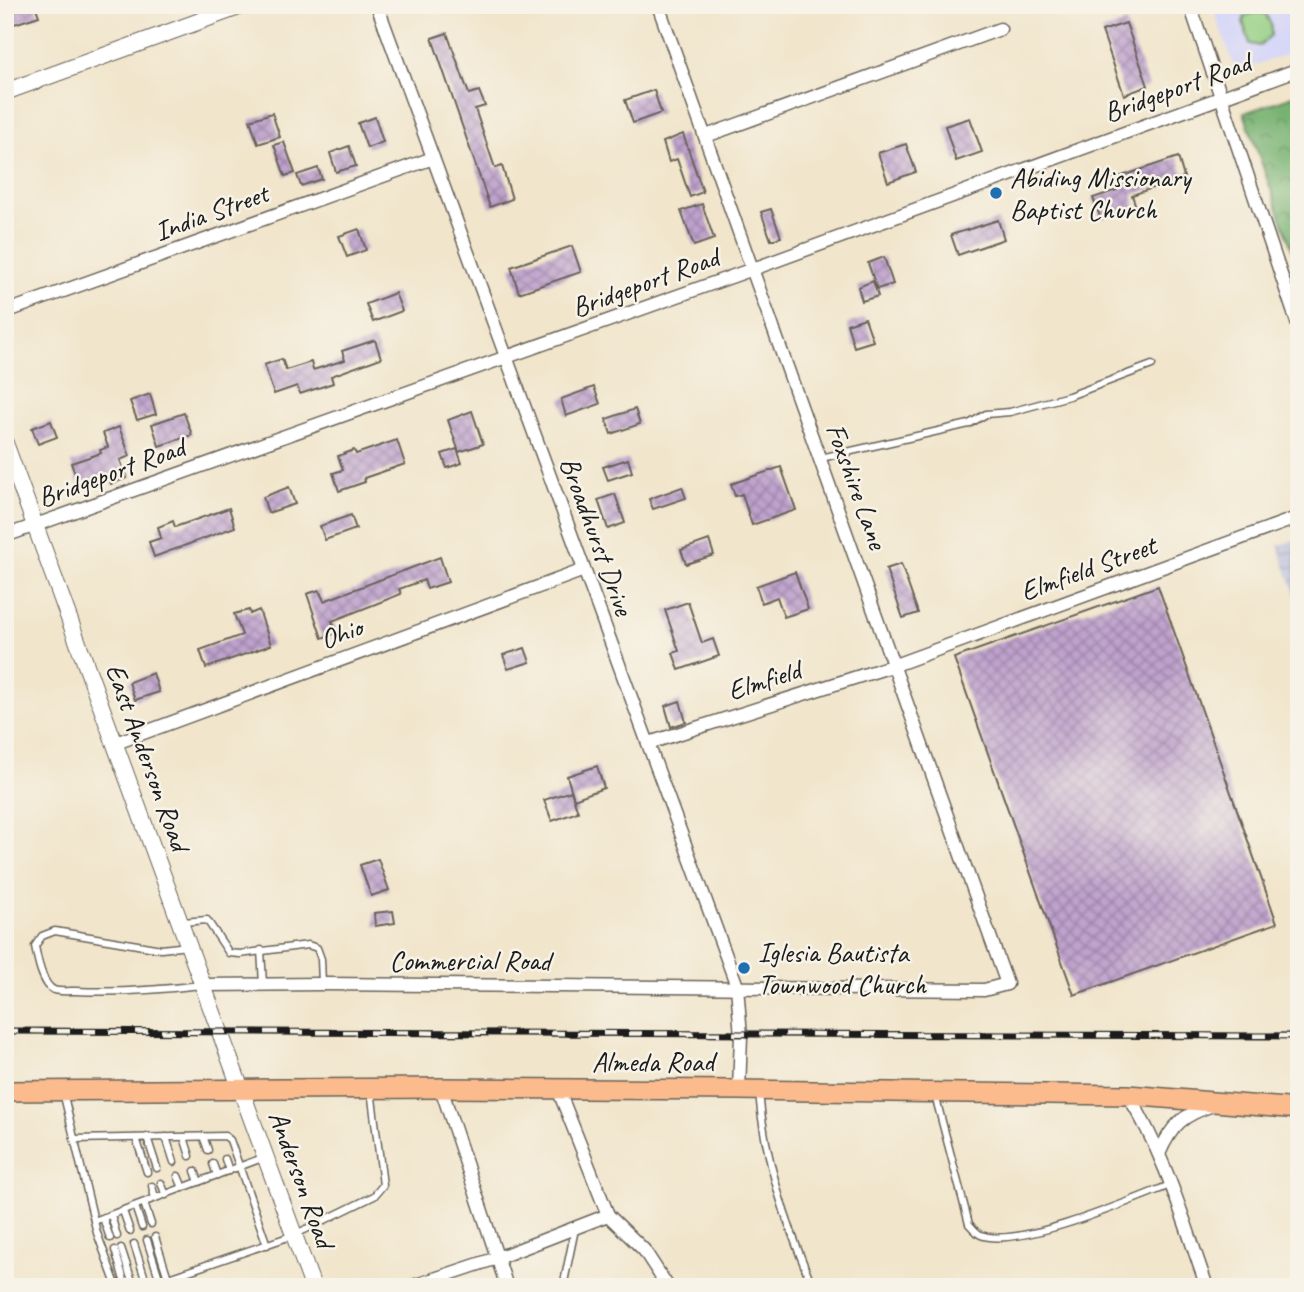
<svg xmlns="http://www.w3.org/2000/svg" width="1304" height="1292" font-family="Caveat,sans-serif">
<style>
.built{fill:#d7d7f8}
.industrial{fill:url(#industrial-grid)}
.forest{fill:url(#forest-crowns);stroke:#4a6746;stroke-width:2}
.green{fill:#94cf83;stroke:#587650;stroke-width:2}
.building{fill:url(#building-cross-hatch)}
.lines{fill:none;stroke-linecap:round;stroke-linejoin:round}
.service-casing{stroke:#676259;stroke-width:9}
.minor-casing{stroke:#676259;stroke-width:15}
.tertiary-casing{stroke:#676259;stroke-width:18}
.primary-casing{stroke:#676259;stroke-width:22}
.service{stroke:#fff;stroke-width:6}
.minor{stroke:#fff;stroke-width:12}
.tertiary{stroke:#fff;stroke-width:16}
.primary{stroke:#fbbb8d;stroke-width:19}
.rail-casing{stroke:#1c1c1c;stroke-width:7}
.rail{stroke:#f7f3e8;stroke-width:4.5;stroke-dasharray:13;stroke-linecap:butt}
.poi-dot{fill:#1f6fb2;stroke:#f7f3e8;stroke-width:2.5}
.labels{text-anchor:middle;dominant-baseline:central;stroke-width:5;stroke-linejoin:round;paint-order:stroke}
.street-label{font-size:28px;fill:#1c1c1c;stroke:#f7f3e8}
.poi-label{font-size:28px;fill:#1c1c1c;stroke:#f7f3e8;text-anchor:start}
</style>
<defs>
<pattern id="industrial-grid" width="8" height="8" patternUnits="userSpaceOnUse" patternTransform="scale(1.75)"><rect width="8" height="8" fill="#bfc2dd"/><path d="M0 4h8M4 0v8" fill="none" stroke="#a4a6bd"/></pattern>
<pattern id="forest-crowns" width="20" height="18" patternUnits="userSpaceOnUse" patternTransform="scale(1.75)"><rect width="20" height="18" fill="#77b271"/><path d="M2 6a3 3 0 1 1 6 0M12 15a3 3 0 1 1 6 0" fill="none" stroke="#61905c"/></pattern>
<pattern id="building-cross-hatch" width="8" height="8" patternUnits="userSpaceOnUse" patternTransform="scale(1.75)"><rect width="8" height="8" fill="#bfa2cd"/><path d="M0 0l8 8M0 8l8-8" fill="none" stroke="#9a83a6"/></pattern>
</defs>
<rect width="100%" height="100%" fill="#f7f3e8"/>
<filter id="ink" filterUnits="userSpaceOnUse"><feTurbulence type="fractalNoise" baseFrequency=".0143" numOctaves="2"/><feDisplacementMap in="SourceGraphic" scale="14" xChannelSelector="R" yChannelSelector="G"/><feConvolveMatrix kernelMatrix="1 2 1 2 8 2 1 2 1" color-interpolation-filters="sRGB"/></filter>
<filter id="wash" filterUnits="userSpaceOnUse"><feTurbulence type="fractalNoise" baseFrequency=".00686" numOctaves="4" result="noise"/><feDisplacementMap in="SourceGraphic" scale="28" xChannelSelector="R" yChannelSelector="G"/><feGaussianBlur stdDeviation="1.57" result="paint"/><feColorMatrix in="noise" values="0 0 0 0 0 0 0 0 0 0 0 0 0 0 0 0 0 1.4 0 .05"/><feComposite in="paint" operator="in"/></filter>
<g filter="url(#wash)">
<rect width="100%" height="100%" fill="#f1e5cb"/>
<polygon class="built" points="1212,5 1299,5 1299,50 1236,72"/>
<polygon class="industrial" points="1299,538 1299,606 1278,546"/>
<polygon class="forest" points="1299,94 1299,269 1244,113"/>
<polygon class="green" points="1254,13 1265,13 1271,25 1271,35 1260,46 1250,44 1243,22 1245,16"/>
<g id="blocks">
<g class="building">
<polygon points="5,5 35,5 39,16 5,27"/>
<polygon points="1126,23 1148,86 1124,95 1102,31"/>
<polygon points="447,33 469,94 479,91 485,106 475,109 495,168 502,166 512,199 490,207 432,38"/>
<polygon points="654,90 661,113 633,123 625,100"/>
<polygon points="272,113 280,137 258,144 250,120"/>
<polygon points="375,117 383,142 367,148 358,123"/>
<polygon points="970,118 982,152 956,161 945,126"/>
<polygon points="683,134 703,192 690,197 677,159 669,162 663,142"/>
<polygon points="284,142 295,173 285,176 274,145"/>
<polygon points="906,144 916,172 888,182 878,153"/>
<polygon points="349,146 356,166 336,172 330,153"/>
<polygon points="1178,157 1184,177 1132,195 1136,207 1101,219 1093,198 1117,190 1113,179"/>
<polygon points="318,168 322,179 301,186 297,175"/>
<polygon points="702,204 714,239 694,246 681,211"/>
<polygon points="771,209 781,237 771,240 761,212"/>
<polygon points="998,220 1004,239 958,255 951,235"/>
<polygon points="359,229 366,250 347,257 339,236"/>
<polygon points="572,246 581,272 519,293 511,267"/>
<polygon points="884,257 893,284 877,289 868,263"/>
<polygon points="873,281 878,296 862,301 858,287"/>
<polygon points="395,293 402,311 373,322 366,304"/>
<polygon points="865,318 873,341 854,347 847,324"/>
<polygon points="375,340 381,358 331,376 333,383 300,394 297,386 274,394 264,365 282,359 286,370 311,362 313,370 345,360 342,351"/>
<polygon points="594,387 600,404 566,416 561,399"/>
<polygon points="150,394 156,414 137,420 130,401"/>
<polygon points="635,409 640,424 611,434 606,419"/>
<polygon points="472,411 483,444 459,452 448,420"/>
<polygon points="184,413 192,435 159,446 152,424"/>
<polygon points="51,421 57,437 38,444 32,428"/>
<polygon points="119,427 130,456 120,460 127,478 111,484 108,475 79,485 71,463 101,453 100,450 108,447 103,433"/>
<polygon points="397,440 405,464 364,478 365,482 339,491 333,473 343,470 338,456 354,450 356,454"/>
<polygon points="457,449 462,463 447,468 442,454"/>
<polygon points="628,459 632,472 608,480 603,467"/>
<polygon points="781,467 796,510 752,525 742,494 735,496 731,484"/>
<polygon points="289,487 295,504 268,513 263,497"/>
<polygon points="682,487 686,498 653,509 649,499"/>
<polygon points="615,494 625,523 608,529 598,500"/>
<polygon points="229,508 235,527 154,557 149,542 161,538 158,527 173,521 175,527"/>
<polygon points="351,515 356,529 325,540 320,526"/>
<polygon points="709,540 714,555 686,564 681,550"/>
<polygon points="440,557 448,582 427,589 424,580 399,589 401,594 332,621 337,633 322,638 307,594 319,590 324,601"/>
<polygon points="901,564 918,613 903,618 886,569"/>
<polygon points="795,572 808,609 784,617 777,597 762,603 756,586"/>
<polygon points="1158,586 1277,923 1074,995 954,658"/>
<polygon points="688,602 702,643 713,639 719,656 679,670 673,653 679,651 665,610"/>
<polygon points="249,610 250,614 259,610 271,645 206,668 200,650 242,635 234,614"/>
<polygon points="525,648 530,662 508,669 503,655"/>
<polygon points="153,673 159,692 135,700 129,682"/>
<polygon points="680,701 686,722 671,727 665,706"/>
<polygon points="597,766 604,788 574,799 567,776"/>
<polygon points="571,791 578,812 552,821 544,800"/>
<polygon points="378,859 389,890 371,896 360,865"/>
<polygon points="393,911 395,923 375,926 374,913"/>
</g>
</g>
</g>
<g filter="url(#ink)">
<use href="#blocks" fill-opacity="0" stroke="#676259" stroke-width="2"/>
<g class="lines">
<defs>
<g id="service">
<polyline points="821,458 969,424 986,414 1010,412 1069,396 1152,365"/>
<polyline points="182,922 207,920 229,953 240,954 308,945 317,948 321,959 322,984"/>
<path d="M188 946 161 949 55 931 42 936 35 946C37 957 42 985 54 990 60 992 70 991 76 991 117 993 159 990 201 985"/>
<polyline points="261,950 263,984"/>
<polyline points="63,1092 97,1233 115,1282 120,1287"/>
<path d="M759 1093C765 1162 786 1223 813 1287"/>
<path d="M935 1095 969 1224C973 1228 976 1233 981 1235 1018 1249 1132 1200 1170 1185"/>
<polyline points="203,1136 208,1150"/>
<polyline points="147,1137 157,1168"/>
<polyline points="166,1137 174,1162"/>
<polyline points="184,1137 190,1156"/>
<polyline points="136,1138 147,1172"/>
<polyline points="74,1139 225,1136 230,1140 267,1245"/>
<polyline points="225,1159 229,1171"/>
<polyline points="213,1164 217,1175"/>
<polyline points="195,1171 199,1182"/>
<polyline points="178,1176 183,1188"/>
<polyline points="161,1183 166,1195"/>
<polyline points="152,1186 155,1198"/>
<polyline points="144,1203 151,1224"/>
<polyline points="135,1206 142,1227"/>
<polyline points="123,1211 130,1231"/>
<polyline points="111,1215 117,1236"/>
<polyline points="103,1218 110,1238"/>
<polyline points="94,1221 265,1157"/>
<polyline points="155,1237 168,1278"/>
<polyline points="147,1240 160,1281"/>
<polyline points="134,1244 147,1285"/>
<polyline points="121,1248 134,1287"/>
<polyline points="115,1250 126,1287"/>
<polyline points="142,1287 294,1235 374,1196 383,1185 371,1090"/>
<polyline points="563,1287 575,1229"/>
</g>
<g id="minor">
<polyline points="377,5 737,986 741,1036 739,1090"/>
<polyline points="1190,5 1299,328"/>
<polyline points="706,136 1000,29"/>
<polyline points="5,312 433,158"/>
<polyline points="5,536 753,269 1299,69"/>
<polyline points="116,743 584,570"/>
<polyline points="649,743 895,665 1299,517"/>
<polyline points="202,985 322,984 984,990 1007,984 658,5"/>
<polyline points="441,1088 507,1287"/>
<polyline points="558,1089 608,1215 644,1250 668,1287"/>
<path d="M1128 1095C1165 1154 1184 1222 1207 1287"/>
<path d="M1159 1154C1172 1124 1183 1115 1213 1105"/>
<polyline points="410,1287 497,1258 608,1215"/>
</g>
<g id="tertiary">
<polyline points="5,92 244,5"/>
<polyline points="5,443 313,1287"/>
</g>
<polyline id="primary" points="5,1091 441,1088 739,1090 1128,1095 1299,1109"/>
</defs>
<use href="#service" class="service-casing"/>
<use href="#minor" class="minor-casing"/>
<use href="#tertiary" class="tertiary-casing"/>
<use href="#primary" class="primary-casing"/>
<use href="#service" class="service"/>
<use href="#minor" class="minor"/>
<use href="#tertiary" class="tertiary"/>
<use href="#primary" class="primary"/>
<defs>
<polyline id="rail" points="5,1031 1299,1036"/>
</defs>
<use href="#rail" class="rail-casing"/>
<use href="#rail" class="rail"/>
</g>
</g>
<g class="poi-dot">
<circle cx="996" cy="193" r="7"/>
<circle cx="744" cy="968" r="7"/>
</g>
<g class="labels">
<g class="street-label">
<text transform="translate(1177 87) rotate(-20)">Bridgeport Road</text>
<text transform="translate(211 212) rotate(-20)">India Street</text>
<text transform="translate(645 282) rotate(-20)">Bridgeport Road</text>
<text transform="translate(111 472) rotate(-20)">Bridgeport Road</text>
<text transform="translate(857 486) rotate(70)">Foxshire Lane</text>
<text transform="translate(597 536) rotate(70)">Broadhurst Drive</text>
<text transform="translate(1088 568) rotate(-20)">Elmfield Street</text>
<text transform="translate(341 633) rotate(-20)">Ohio</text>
<text transform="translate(764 680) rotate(-18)">Elmfield</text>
<text transform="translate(148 757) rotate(70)">East Anderson Road</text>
<text x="470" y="960">Commercial Road</text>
<text x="653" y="1061">Almeda Road</text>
<text transform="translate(302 1179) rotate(70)">Anderson Road</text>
</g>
<g class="poi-label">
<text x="1010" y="177">Abiding Missionary<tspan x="1010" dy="32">Baptist Church</tspan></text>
<text x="758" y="952">Iglesia Bautista<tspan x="758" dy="32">Townwood Church</tspan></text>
</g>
</g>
<rect width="1304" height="1292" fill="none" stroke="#f7f3e8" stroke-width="28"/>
</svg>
